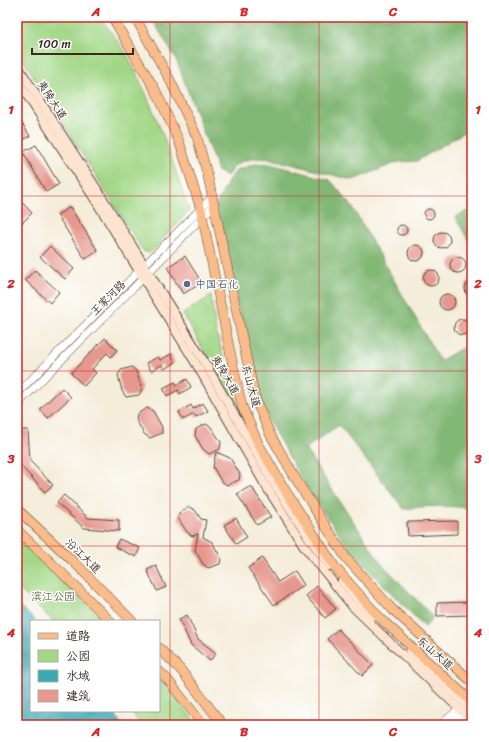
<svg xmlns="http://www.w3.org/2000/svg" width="489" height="742" font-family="Sriracha,'LXGW WenKai TC',sans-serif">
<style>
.green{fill:#a3d787;stroke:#6f8052}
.forest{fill:#82b874;stroke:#5e7149}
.water{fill:#39aab4;stroke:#3a6a69}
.building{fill:#e6988e}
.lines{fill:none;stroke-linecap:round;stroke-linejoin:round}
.minor-casing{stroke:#57473a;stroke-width:7}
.tertiary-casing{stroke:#57473a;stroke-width:8}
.secondary-casing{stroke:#57473a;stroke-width:10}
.primary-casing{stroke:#57473a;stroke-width:10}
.minor{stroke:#fff;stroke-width:5.5}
.tertiary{stroke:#fff;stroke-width:7}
.secondary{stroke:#fde4d1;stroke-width:8}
.primary{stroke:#fabc8b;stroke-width:9}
.grid{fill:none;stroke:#d62828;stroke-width:1;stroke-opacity:0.55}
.service-dot{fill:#5c6f8a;stroke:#fff;stroke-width:1.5}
.labels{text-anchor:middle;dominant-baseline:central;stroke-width:3;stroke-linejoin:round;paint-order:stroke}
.street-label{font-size:11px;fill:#3b2a1e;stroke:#fff}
.service-label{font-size:11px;fill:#4e5e75;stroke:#fff;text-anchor:start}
.park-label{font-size:11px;fill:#5a5e3e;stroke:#fff}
.neatline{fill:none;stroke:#d62828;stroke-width:1.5}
.grid-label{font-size:13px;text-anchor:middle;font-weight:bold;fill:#d62828}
</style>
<rect width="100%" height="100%" fill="#fff"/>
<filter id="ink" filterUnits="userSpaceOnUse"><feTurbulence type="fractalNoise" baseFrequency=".025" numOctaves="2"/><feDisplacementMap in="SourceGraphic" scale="8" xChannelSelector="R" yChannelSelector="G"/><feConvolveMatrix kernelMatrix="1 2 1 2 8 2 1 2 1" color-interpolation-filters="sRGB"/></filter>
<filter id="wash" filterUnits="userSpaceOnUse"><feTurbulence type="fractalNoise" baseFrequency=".012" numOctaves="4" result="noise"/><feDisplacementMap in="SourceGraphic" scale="16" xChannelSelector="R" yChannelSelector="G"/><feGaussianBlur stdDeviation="0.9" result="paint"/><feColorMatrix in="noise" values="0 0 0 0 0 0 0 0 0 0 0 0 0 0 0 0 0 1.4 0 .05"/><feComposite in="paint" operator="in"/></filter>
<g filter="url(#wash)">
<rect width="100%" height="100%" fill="#f4edda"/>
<g class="green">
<path d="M17 17H100C109 30 120 43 128 57 154 106 172 159 189 211L150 253 143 251 17 50Z"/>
<polygon points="211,296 216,332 230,381 243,419 183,314"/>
<polygon points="17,537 104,621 53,621 17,587"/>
<polygon points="159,678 198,725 141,725 131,711 159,711"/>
</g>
<g class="forest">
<polygon points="151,17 472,17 472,127 417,161 398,162 353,180 272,159 256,158 242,161 234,166 227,176 218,171 176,59"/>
<path d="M256 164H270L330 180 351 205 440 361 472 342V508C449 506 426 505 404 509L339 425 305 449 381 563 433 617 425 627 354 555 305 485 276 434 257 397 216 205 230 178 237 170Z"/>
<polygon points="472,209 472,246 455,217"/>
</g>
<polygon class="water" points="17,604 36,621 31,621 31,711 113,711 122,725 17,725"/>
<g id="blocks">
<g class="building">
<polygon points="17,115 30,136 17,143"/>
<polygon points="36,145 59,184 46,192 23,152"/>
<polygon points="17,197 32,213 21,224 17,219"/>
<polygon points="70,207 98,251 85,259 57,215"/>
<circle cx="429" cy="214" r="5"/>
<circle cx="402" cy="230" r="5"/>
<circle cx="442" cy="240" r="8"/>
<circle cx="416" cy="253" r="8"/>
<polygon points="50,246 74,269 65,279 40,257"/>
<polygon points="185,256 202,283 183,294 167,267"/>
<circle cx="458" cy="265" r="8"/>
<circle cx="431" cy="278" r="8"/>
<polygon points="35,270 59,292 50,303 25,280"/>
<polygon points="472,280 472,300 466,294 465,288 467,283"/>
<circle cx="447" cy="302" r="8"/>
<circle cx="462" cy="327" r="8"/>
<polygon points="105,338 117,350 111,357 107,353 92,369 96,373 84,386 71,373"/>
<polygon points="171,354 175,363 164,369 162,365 151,371 146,363 158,357 160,360"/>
<polygon points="132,367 136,371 142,389 139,395 126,397 122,391 118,375 121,370"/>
<polygon points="187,379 191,387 180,394 178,390 167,396 163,388 175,382 177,385"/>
<polygon points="62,388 71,397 48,418 40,409"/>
<polygon points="203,403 208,411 196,417 194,414 183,420 179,412 191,405 193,409"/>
<polygon points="147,408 153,411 162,427 162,433 150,438 144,434 136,420 137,414"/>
<polygon points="206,424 211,427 221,442 220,449 209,454 203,449 195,436 196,429"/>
<polygon points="18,430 28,430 30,461 53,485 45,492 20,465"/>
<polygon points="216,452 230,458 240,474 239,480 227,485 221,481 213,467"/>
<polygon points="251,486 271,517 257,525 237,494"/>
<polygon points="64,495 88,518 119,520 119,531 84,528 57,503"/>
<polygon points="189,507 195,510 201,519 206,520 203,537 212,542 221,558 220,564 208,568 203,564 195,550 198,534 192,536 187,532 178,518 180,512"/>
<polygon points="236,518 247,537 236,544 224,525"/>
<polygon points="457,521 457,534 408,536 407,522"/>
<polygon points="119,539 140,548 136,557 115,547"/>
<polygon points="262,558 278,582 295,571 304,585 274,605 248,568"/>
<polygon points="156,566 166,587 157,591 147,570"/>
<polygon points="317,586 336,609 325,618 306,596"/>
<polygon points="470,602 471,615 437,616 437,603"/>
<polygon points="187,615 198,639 216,653 210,661 191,645 179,619"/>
<polygon points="338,629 373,665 362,676 327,639"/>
</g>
</g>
</g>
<g filter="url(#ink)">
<use href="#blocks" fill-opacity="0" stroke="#57473a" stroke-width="1"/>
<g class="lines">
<defs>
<polyline id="minor" points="17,95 23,90"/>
<g id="tertiary">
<polyline points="17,394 212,197"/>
<polyline points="17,405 149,272 214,205"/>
<polyline points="440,725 459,709"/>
<polyline points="450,725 464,714"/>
</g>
<g id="secondary">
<polyline points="17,65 100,194 205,363 271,479 311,541 330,566"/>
<polyline points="17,80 94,198 198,367 264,483 304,546 352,606 472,721"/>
<polyline points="342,581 358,601 373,616"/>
<polyline points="410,651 472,710"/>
</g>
<g id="primary">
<polyline points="112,17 156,91 179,141 201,210 233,366 242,406 258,443 285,490 335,567 381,619 472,702"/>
<polyline points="135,17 170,80 197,137 208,177 255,398 270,434 297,481 346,558 392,609 472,682"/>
<polyline points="17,509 73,561 132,621"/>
<polyline points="17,530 62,573 110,621"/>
<polyline points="159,648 180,669 223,725"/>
<polyline points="159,671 168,680 203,725"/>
</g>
</defs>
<use href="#minor" class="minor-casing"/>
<use href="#tertiary" class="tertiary-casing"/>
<use href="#secondary" class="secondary-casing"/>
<use href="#primary" class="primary-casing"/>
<use href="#minor" class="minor"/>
<use href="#tertiary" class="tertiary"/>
<use href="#secondary" class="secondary"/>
<use href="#primary" class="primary"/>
</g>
</g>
<path class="grid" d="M170 17V725M319 17V725M17 196H472M17 371H472M17 546H472"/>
<circle class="service-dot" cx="187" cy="284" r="4"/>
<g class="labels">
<g class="street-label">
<text transform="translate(52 100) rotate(57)">夷陵大道</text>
<text transform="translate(108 298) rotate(-45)">王家河路</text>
<text transform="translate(225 375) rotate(60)">夷陵大道</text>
<text transform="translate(251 386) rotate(75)">东山大道</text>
<text transform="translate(83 556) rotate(44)">沿江大道</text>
<text transform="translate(435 653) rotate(42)">东山大道</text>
</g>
<g class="service-label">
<text x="195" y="284">中国石化</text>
</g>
<g class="park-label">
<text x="53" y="596">滨江公园</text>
</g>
</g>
<rect width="489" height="742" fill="none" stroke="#fff" stroke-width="44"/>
<rect x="30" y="620" width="130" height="92" fill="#ffffff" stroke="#b1aaa5"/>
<rect x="38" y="633" width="20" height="6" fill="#fabc8b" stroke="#b1aaa5"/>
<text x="66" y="640" font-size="12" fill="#3b2a1e">道路</text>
<rect x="38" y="650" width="20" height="12" fill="#a3d787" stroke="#b1aaa5"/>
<text x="66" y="660" font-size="12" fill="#3b2a1e">公园</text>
<rect x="38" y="670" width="20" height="12" fill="#39aab4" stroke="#b1aaa5"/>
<text x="66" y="680" font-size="12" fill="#3b2a1e">水域</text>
<rect x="38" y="690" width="20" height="12" fill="#e6988e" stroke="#b1aaa5"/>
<text x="66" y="700" font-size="12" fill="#3b2a1e">建筑</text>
<path d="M32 48v6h101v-6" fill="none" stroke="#3b2a1e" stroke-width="2"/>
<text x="38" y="48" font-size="12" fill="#3b2a1e" stroke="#ffffff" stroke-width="3" paint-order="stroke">100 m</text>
<rect x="22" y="22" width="445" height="698" class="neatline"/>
<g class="grid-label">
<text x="96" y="16">A</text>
<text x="244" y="16">B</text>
<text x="393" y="16">C</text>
<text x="11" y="114">1</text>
<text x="478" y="114">1</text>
<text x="11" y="288">2</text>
<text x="478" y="288">2</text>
<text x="11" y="463">3</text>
<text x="478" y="463">3</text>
<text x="11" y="637">4</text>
<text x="478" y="637">4</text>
<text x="96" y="736">A</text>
<text x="244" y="736">B</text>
<text x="393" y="736">C</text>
</g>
</svg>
